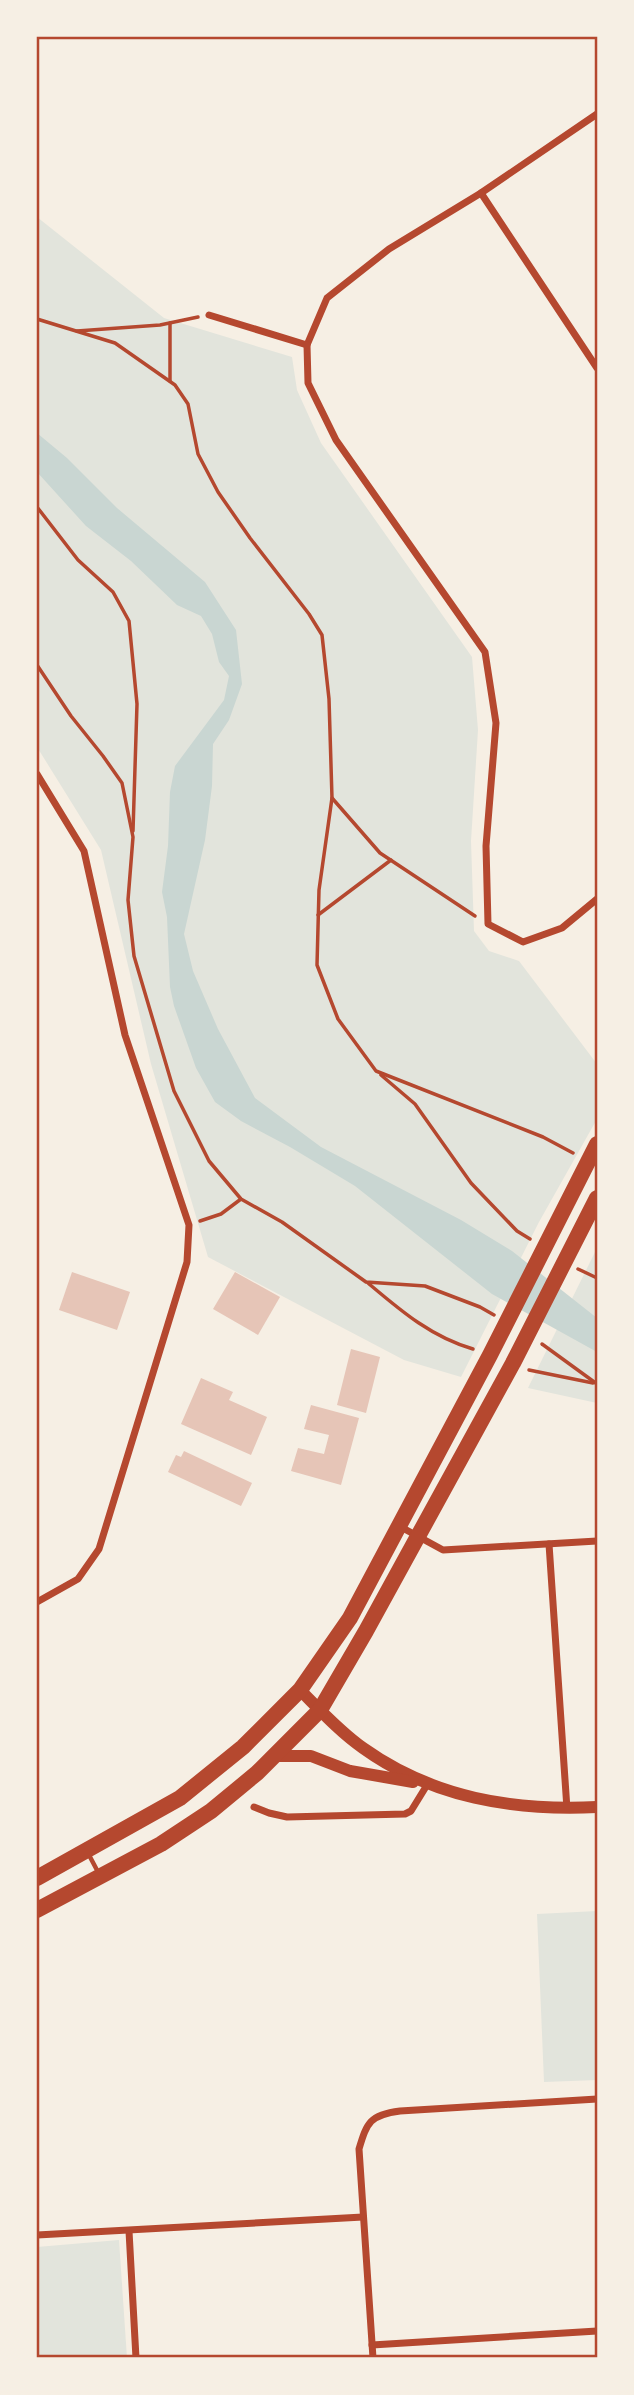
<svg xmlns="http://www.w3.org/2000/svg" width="634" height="2395" font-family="Jost,sans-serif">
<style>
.green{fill:#e2e4dc}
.water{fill:#c9d6d2}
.building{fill:#e6c5b7}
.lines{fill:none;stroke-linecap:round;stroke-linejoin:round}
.path{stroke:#b5482f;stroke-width:3.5}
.service{stroke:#b5482f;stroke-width:4.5}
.minor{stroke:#b5482f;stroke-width:7}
.tertiary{stroke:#b5482f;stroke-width:12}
.primary{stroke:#b5482f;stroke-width:16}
.neatline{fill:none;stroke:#b5482f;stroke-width:2.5}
</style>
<rect width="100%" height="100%" fill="#f6efe4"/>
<g class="green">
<polygon points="37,217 164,318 292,357 297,390 321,443 472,657 478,730 471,841 474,931 489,951 519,961 597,1064 597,1119 539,1222 461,1377 404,1360 208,1257 151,1064 101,850 37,747"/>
<polygon points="597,1248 597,1403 528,1388 596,1250"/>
<polygon points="597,1911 597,2080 544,2082 537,1914"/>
<polygon points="119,2240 127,2358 37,2358 37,2247"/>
</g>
<polygon class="water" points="37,433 67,458 117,508 205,582 236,630 242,684 229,720 213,744 212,786 205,840 184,934 193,971 218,1029 255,1098 321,1147 461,1220 512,1251 597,1318 597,1352 492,1294 355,1186 290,1147 241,1121 215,1102 196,1068 174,1006 170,987 167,917 162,892 168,846 170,792 175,766 224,700 229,676 219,662 212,634 201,616 177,605 131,561 86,526 37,472"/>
<g class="building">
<polygon points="72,1272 130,1292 117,1330 59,1310"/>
<polygon points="235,1272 280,1297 258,1335 213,1309"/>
<polygon points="351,1349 380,1357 366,1413 337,1405"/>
<polygon points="201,1378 233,1392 229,1400 267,1417 251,1455 181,1424"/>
<polygon points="311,1405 359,1418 341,1485 291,1471 298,1448 324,1454 329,1435 304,1429"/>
<polygon points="184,1451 252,1483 241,1506 168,1472 176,1455 181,1457"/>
</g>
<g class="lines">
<g class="path">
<polyline points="37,319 115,343 175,385 188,404 198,454 218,492 250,538 309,614 322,635 329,699 332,798 319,890 317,965 338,1019 376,1071 543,1137 573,1153"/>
<polyline points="170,323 170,381"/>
<polyline points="77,331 160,325 198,317"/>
<polyline points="37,507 78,560 113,592 129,621 137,704 133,831"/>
<polyline points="37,665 71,716 103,756 122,783 133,837 128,900 134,956 174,1091 209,1161 241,1199 282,1222 366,1282 425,1286 480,1307 494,1315"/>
<polyline points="332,798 380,853 475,916"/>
<polyline points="318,915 391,860"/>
<polyline points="381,1075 415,1104 471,1183 517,1231 530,1239"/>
<polyline points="200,1221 221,1214 241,1199"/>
<polyline points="578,1269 597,1278"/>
<path d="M368 1283C400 1310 431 1337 473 1349"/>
<polyline points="542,1344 597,1384"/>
<polyline points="529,1370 593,1383"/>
</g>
<polyline class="service" points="89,1855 98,1872"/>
<g class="minor">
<polyline points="597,114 481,193 389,249 327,298 307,345 308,383 336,440 485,652 496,723 486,846 488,924 523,942 562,928 597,899"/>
<polyline points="481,193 597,368"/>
<polyline points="209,315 307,345"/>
<polyline points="37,774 84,851 125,1035 189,1225 187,1262 99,1549 78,1579 37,1602"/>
<polyline points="399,1526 443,1550 597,1541"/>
<polyline points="549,1544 567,1809"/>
<polyline points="254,1807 269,1813 287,1817 405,1814 411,1811 427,1785"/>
<polyline points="129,2231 136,2358"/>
<polyline points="37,2235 363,2217"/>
<polyline points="372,2345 597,2331"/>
<path d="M373 2358 359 2149C367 2122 370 2115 400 2111L597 2099"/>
</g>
<g class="tertiary">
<path d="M300 1690C320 1710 340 1732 363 1748 433 1798 513 1811 597 1807"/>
<polyline points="273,1756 311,1756 350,1771 413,1782"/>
</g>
<g class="primary">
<polyline points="37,1878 180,1798 243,1747 300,1690 350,1618 490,1355 597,1144"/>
<polyline points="37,1910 161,1844 211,1811 257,1773 320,1710 366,1631 513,1363 597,1198"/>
</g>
</g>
<rect width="634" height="2395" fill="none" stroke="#f6efe4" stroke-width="77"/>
<rect x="38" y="38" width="558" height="2318" class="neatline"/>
</svg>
